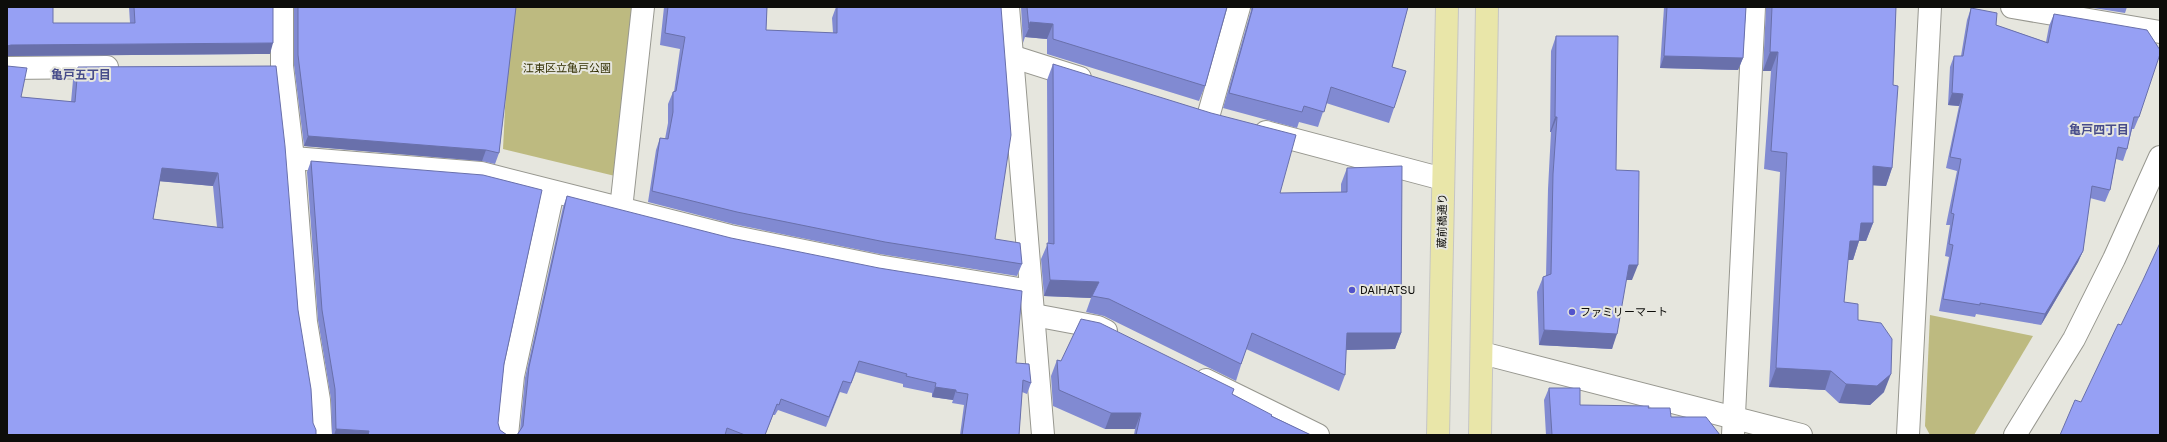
<svg xmlns="http://www.w3.org/2000/svg" width="2167" height="442" font-family="'Public Sans','Noto Sans JP',sans-serif">
<style>
.green{fill:#bdba80}
.lines{fill:none;stroke-linecap:round;stroke-linejoin:round}
.minor-casing{stroke:#97978f;stroke-width:24}
.major-casing{stroke:#c5c5c4;stroke-width:24}
.minor{stroke:#fff;stroke-width:22}
.major{stroke:#e9e6a9;stroke-width:22}
.wall{fill:#818ad2;fill-rule:evenodd}
.shaded-wall{fill:#6970ab}
.building{fill:#96a0f4;stroke:#6970ab;fill-rule:evenodd}
.poi-dot{fill:#5354cb;stroke:#e6e6de;stroke-width:1.5}
.labels{text-anchor:middle;dominant-baseline:central;stroke-width:4;stroke-linejoin:round;paint-order:stroke}
.park-label{font-size:11px;fill:#322f03;stroke:#e6e6de}
.street-label{font-size:11px;fill:#0d0d0a;stroke:#e6e6de}
.poi-label{font-size:11px;fill:#0d0d0a;stroke:#e6e6de;text-anchor:start}
.neighbourhood-label{font-size:12px;font-weight:bold;fill:#474c8a;stroke:#e6e6de}
</style>
<rect width="100%" height="100%" fill="#e6e6de"/>
<g class="green">
<polygon points="510,7 636,7 615,176 503,149"/>
<polygon points="1930,315 2033,336 1974,435 1930,435 1925,426"/>
</g>
<g class="lines">
<defs>
<g id="minor">
<polyline points="282,7 282,66 293,158 306,322 319,400 321,435"/>
<polyline points="1008,7 1043,435"/>
<polyline points="2012,7 2160,32"/>
<polyline points="1014,57 1080,78"/>
<polyline points="7,68 107,67"/>
<polyline points="1208,117 1239,7"/>
<polyline points="1266,132 1443,179"/>
<polyline points="293,158 481,173 730,236 878,266 1031,291"/>
<polyline points="621,209 643,7"/>
<polyline points="1034,315 1098,327 1106,331"/>
<polyline points="1482,353 1801,435"/>
<polyline points="1206,380 1318,435"/>
<polyline points="507,435 513,376 553,192"/>
<polyline points="1733,435 1754,7"/>
<polyline points="1908,435 1930,7"/>
<polyline points="2015,435 2074,339 2114,259 2160,157"/>
</g>
<g id="major">
<polyline points="1438,435 1447,7"/>
<polyline points="1480,435 1487,7"/>
</g>
</defs>
<use href="#minor" class="minor-casing"/>
<use href="#major" class="major-casing"/>
<use href="#minor" class="minor"/>
<use href="#major" class="major"/>
</g>
<g class="wall">
<polygon points="7,7 53,23 130,23 129,7 273,7 270,54 7,56"/>
<polygon points="294,7 516,7 499,153 495,164 482,161 304,146 294,65"/>
<polygon points="664,7 767,7 766,30 833,33 832,18 836,7 995,239 1022,264 1017,276 880,254 733,224 648,202 656,150 660,138 665,139 668,123 668,104 673,92 674,92 680,49 660,45"/>
<polygon points="1021,7 1227,7 1205,86 1199,101 1047,54 1047,39 1025,37 1023,43"/>
<polygon points="1251,7 1408,7 1392,67 1394,108 1389,123 1326,103 1318,127 1299,122 1297,128 1223,108 1251,10"/>
<polygon points="1664,7 1746,7 1743,58 1738,70 1660,68"/>
<polygon points="1766,7 1896,7 1893,85 1892,168 1886,186 1873,185 1873,223 1866,241 1859,241 1853,260 1848,260 1844,302 1858,320 1884,392 1870,405 1839,403 1825,390 1769,387 1780,172 1764,169 1771,71 1763,71"/>
<polygon points="2087,7 2127,7 2125,13"/>
<polygon points="1971,8 1996,25 2046,42 2049,26 2054,14 2139,117 2134,129 2132,129 2127,149 2123,161 2116,159 2110,190 2105,202 2090,198 2083,251 2078,262 2041,325 1976,314 1975,317 1939,311 1949,257 1945,256 1950,225 1946,225 1957,171 1946,168 1959,106 1948,105 1950,67 1954,56 1961,56 1967,20"/>
<polygon points="1556,36 1616,170 1632,280 1626,280 1612,349 1539,345 1537,292 1543,277 1546,276 1548,189 1551,132 1550,132 1551,51"/>
<polygon points="1053,64 1280,193 1341,192 1341,184 1347,168 1401,333 1395,349 1346,350 1345,375 1339,391 1246,349 1236,381 1104,316 1086,312 1091,298 1044,296 1041,259 1048,243 1047,80"/>
<path d="M276 66 298 310 313 423 21 97 71 102 73 80 78 67ZM160 181 213 186 217 227 153 219Z"/>
<polygon points="311,161 504,364 498,423 500,430 507,435 332,435 331,399 318,320 307,172"/>
<polygon points="567,196 1016,363 1031,383 1027,394 1022,392 1019,435 960,435 964,405 952,403 953,400 932,397 932,393 903,387 903,384 856,372 847,394 840,392 826,427 778,410 775,415 773,415 765,435 517,435 520,430 525,378 563,207"/>
<polygon points="1057,360 1232,394 1272,416 1311,435 1134,435 1135,429 1105,429 1053,406 1051,376"/>
<polygon points="1549,388 1580,405 1648,408 1671,417 1720,435 1546,435 1544,400"/>
</g>
<g class="shaded-wall">
<polygon points="1030,22 1053,24 1047,39 1025,37 1029,28"/>
<polygon points="273,43 270,54 7,56 7,46 11,45"/>
<polygon points="1770,52 1778,52 1771,71 1763,71"/>
<polygon points="1664,56 1743,58 1738,70 1660,68"/>
<polygon points="1952,93 1963,94 1959,106 1948,105"/>
<polygon points="1555,117 1557,117 1551,132 1550,132"/>
<polygon points="308,136 486,150 482,161 304,146"/>
<polygon points="1873,166 1892,168 1886,186 1866,185"/>
<polygon points="162,168 218,173 213,186 157,181"/>
<polygon points="1861,223 1873,223 1866,241 1854,241"/>
<polygon points="1850,241 1859,241 1853,260 1843,260"/>
<polygon points="2083,251 2078,262 2041,325 2045,314"/>
<polygon points="1629,265 1638,265 1632,280 1624,280"/>
<polygon points="1050,280 1099,282 1091,298 1044,296"/>
<polygon points="1544,330 1617,334 1612,349 1539,345"/>
<polygon points="1347,333 1401,333 1395,349 1341,350"/>
<polygon points="1776,368 1831,371 1825,390 1769,387"/>
<polygon points="1891,374 1884,392 1870,405 1839,403 1846,384"/>
<polygon points="935,387 956,390 953,400 932,397"/>
<polygon points="1111,413 1141,413 1135,429 1105,429"/>
<polygon points="336,429 369,431 368,435 334,435"/>
</g>
<g class="building">
<polygon points="7,7 53,7 53,23 135,23 134,7 273,7 273,43 11,45 7,46"/>
<polygon points="298,7 516,7 499,153 486,150 308,136 298,55"/>
<polygon points="668,7 767,7 766,30 837,33 837,7 1001,7 1011,135 995,239 1020,243 1022,264 885,242 737,212 652,191 660,138 668,139 673,112 673,92 676,91 685,37 665,33"/>
<polygon points="1027,7 1227,7 1205,86 1053,39 1053,24 1030,22 1029,28"/>
<polygon points="1253,7 1408,7 1392,67 1406,71 1394,108 1331,87 1324,112 1304,106 1302,112 1229,93"/>
<polygon points="1667,7 1746,7 1743,58 1664,56"/>
<polygon points="1772,7 1896,7 1893,85 1898,86 1892,168 1873,166 1873,223 1861,223 1859,241 1850,241 1844,302 1858,304 1858,320 1881,323 1892,339 1891,374 1877,386 1846,384 1831,371 1776,368 1787,153 1771,151 1778,52 1770,52"/>
<polygon points="1971,8 1997,13 1996,25 2048,43 2054,14 2147,30 2160,50 2160,54 2139,117 2134,117 2127,149 2118,147 2110,190 2092,186 2083,251 2045,314 1980,303 1980,305 1943,299 1953,245 1949,244 1954,214 1951,213 1961,159 1950,157 1963,94 1952,93 1954,56 1963,56"/>
<polygon points="1556,36 1618,36 1616,170 1639,171 1638,265 1629,265 1617,334 1544,330 1543,277 1551,274 1553,174 1557,117 1555,117"/>
<polygon points="1053,64 1211,113 1296,135 1280,193 1347,192 1347,168 1402,166 1401,333 1347,333 1345,375 1252,333 1241,364 1109,299 1092,296 1099,282 1050,280 1047,243 1054,244"/>
<path d="M7 66 27 68 21 97 75 102 78 67 276 66 285 146 298 310 311 389 313 423 316 430V435H7ZM162 168 218 173 223 228 153 219Z"/>
<polygon points="311,161 483,175 542,190 504,364 498,423 500,430 507,435 368,435 369,431 336,429 335,389 322,310"/>
<polygon points="567,196 731,238 879,268 1022,291 1016,363 1029,364 1031,383 1023,380 1019,435 962,435 968,394 956,392 956,390 935,387 936,383 906,376 907,374 859,361 851,383 843,381 829,417 781,399 779,405 777,404 765,435 745,435 727,428 725,435 517,435 523,426 529,367"/>
<polygon points="2160,243 2160,435 2060,435 2075,400 2081,402 2118,324 2121,325 2143,280"/>
<polygon points="1081,319 1100,323 1234,389 1232,394 1272,415 1271,416 1311,435 1136,435 1141,413 1111,413 1059,390 1057,360 1061,361"/>
<polygon points="1549,388 1580,388 1580,405 1649,406 1648,408 1670,408 1671,417 1706,417 1720,435 1552,435"/>
</g>
<g class="poi-dot">
<circle cx="1352" cy="290" r="4"/>
<circle cx="1572" cy="312" r="4"/>
</g>
<g class="labels">
<g class="park-label">
<text x="567" y="68">江東区立亀戸公園</text>
</g>
<g class="street-label">
<text transform="translate(1442 221) rotate(-89)">蔵前橋通り</text>
</g>
<g class="poi-label">
<text x="1360" y="290">DAIHATSU</text>
<text x="1580" y="312">ファミリーマート</text>
</g>
<g class="neighbourhood-label">
<text x="81" y="75">亀戸五丁目</text>
<text x="2099" y="130">亀戸四丁目</text>
</g>
</g>
<rect width="2167" height="442" fill="none" stroke="#0d0d0a" stroke-width="16"/>
</svg>
